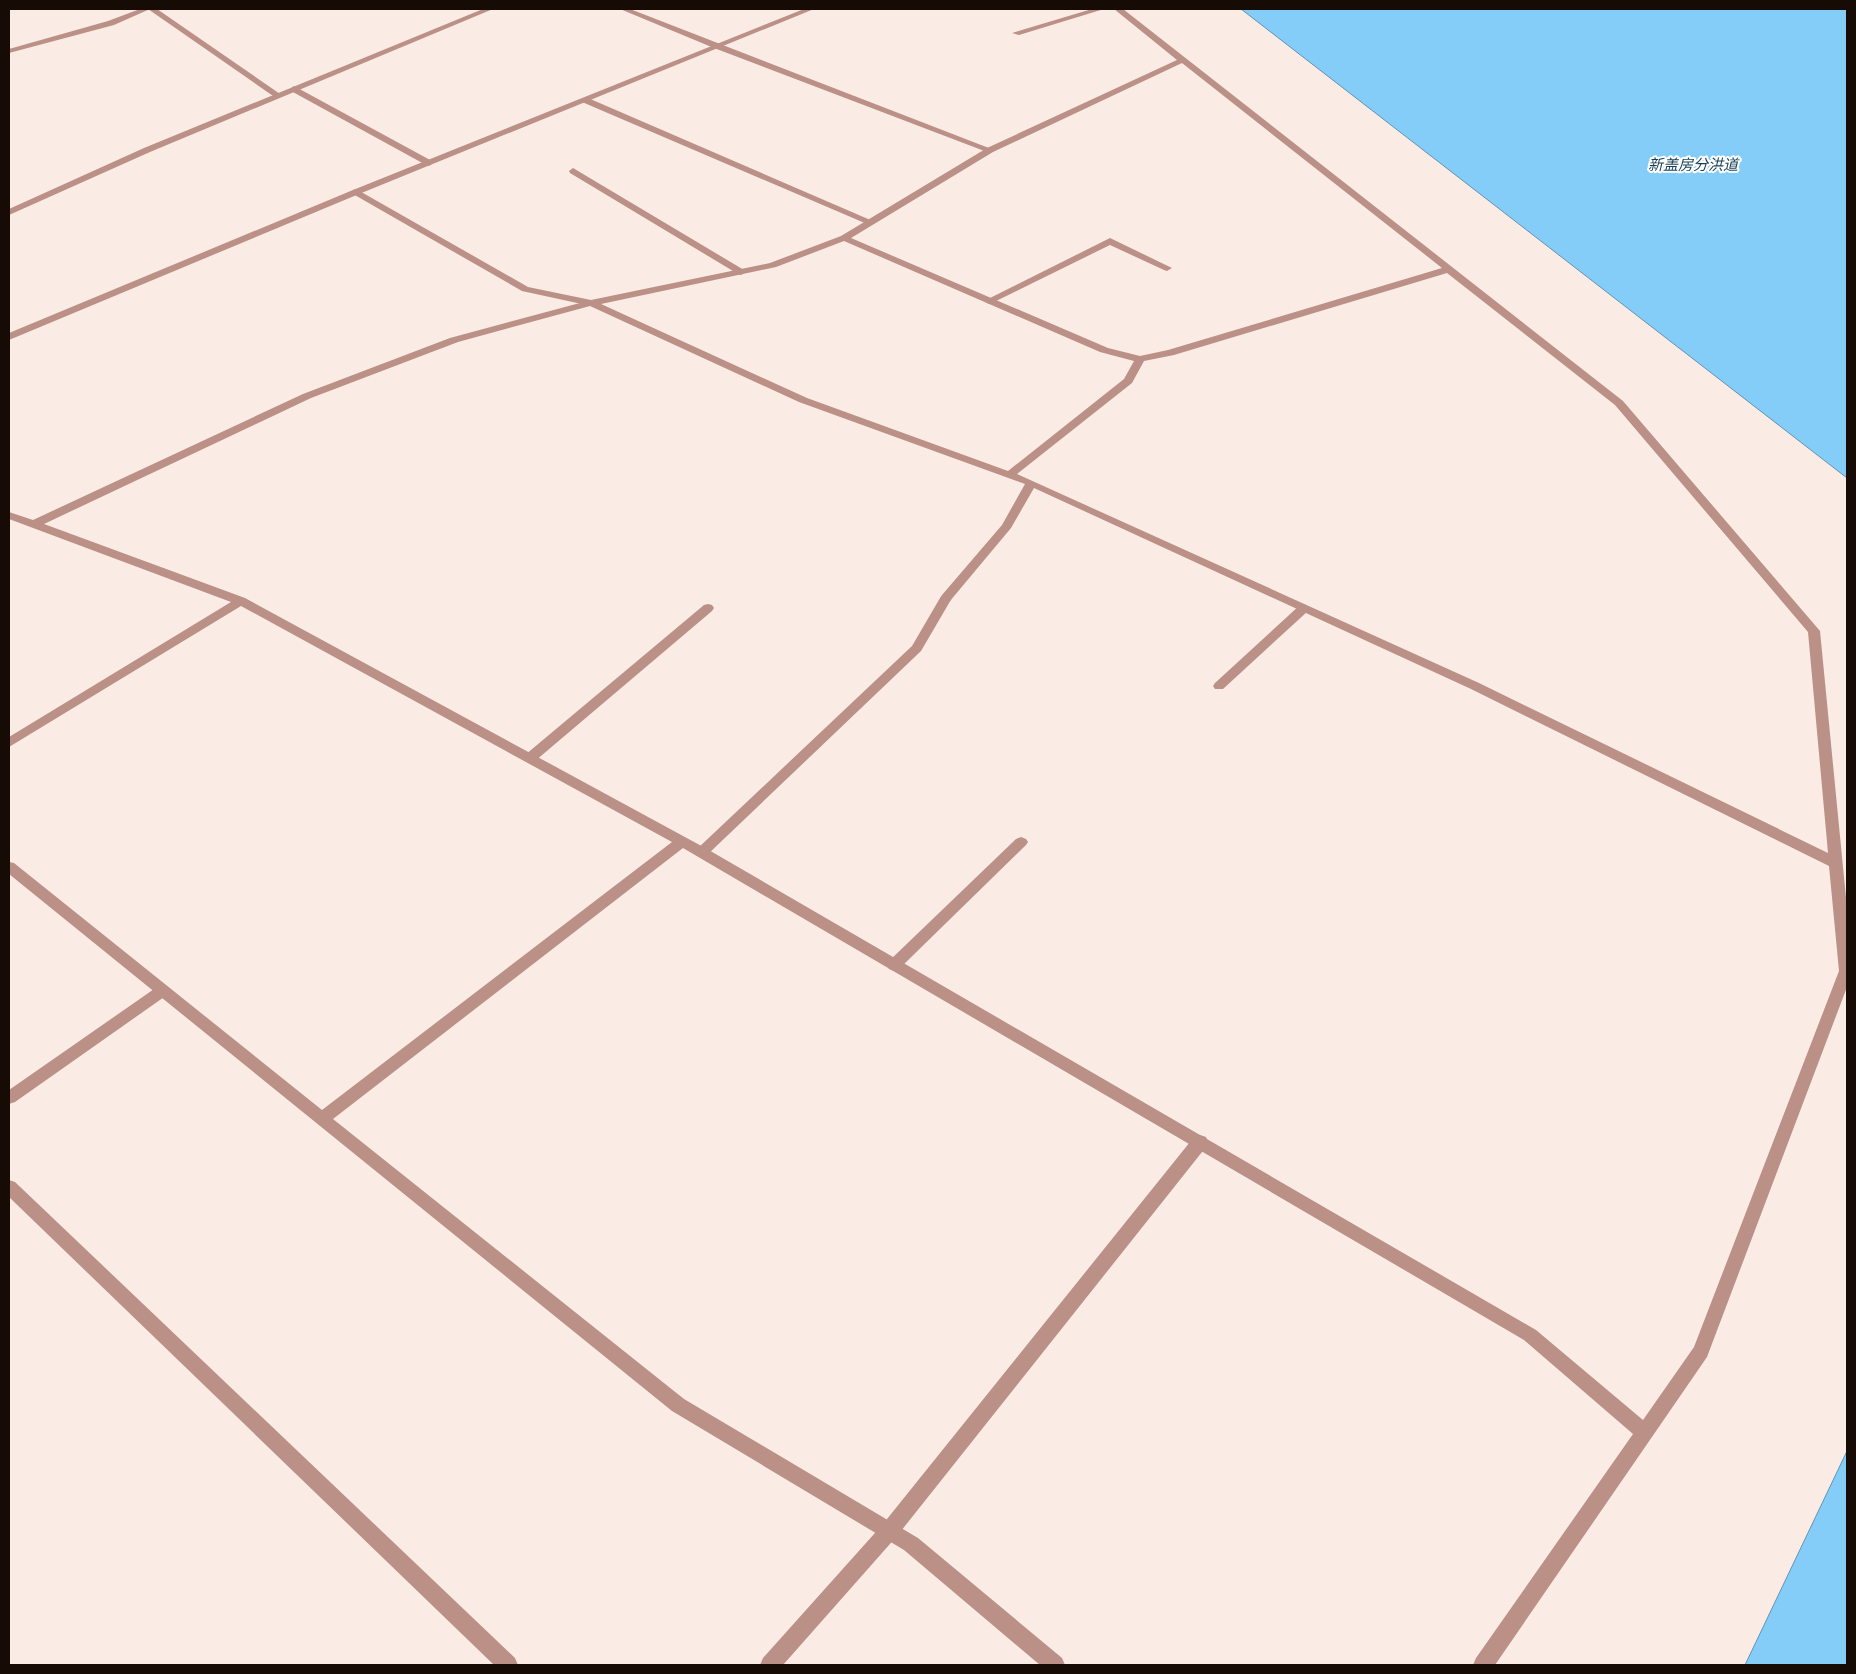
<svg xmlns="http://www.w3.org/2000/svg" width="1856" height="1674" font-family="Helvetica,'Noto Sans SC',sans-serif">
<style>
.water{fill:#84cdf9;stroke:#6393b0}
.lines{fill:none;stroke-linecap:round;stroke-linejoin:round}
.service{fill:#bb9086;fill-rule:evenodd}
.minor{fill:#bb9086;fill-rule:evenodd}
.labels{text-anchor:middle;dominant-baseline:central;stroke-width:4;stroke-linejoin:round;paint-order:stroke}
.far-water-label{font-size:15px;font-style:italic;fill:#143d54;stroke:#fff}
</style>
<rect width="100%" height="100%" fill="#fbebe5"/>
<g class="water">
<polygon points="1241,9 1847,9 1847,478"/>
<polygon points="1847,1451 1847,1665 1745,1665"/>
</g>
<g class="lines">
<g class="service">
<polygon points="148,9 157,9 283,96 276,98"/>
<polygon points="620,9 630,9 994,150 993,152 987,152 714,48"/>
<polygon points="294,86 432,161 433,163 429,166 426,165 291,91 290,89"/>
<polygon points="582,98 588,98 875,222 870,225 867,224 582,102"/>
<polygon points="573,168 744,270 746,272 741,275 738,274 570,173 569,171"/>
<polygon points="356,189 528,287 591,300 596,303 591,306 522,291 353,194 353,190"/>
<polygon points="1110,238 1172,268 1167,271 1164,270 1110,245 992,303 989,304 984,301"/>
<polygon points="946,594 952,598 921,651 707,855 697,855 695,852 697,849 912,646 940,598"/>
<polygon points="708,604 712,605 714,608 712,611 535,761 525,761 523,758 525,755 704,605"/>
<polygon points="1304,604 1310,608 1308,611 1223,689 1215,689 1213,686 1215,683 1300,605"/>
<polygon points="1021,837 1026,839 1028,842 1026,845 899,969 894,971 889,969 887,965 889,961 1016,839"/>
<polygon points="162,985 167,987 169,991 167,995 15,1102 9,1104 9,1090 157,987"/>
<polygon points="1200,1135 1206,1137 1208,1142 1206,1147 897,1536 783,1665 760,1665 763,1658 883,1524 1194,1137"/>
<polygon points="9,1180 15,1182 515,1658 518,1665 494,1665 9,1197"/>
</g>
<g class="minor">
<polygon points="140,9 150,9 114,25 9,53 9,49 108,21"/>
<polygon points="483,9 493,9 150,152 9,215 9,209 144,148"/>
<polygon points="804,9 814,9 359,194 9,340 9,333 353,190"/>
<polygon points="1092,9 1104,9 1019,35 1012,33"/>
<path d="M1114 9H1123L1623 401 1820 631 1847 908V987L1707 1357 1495 1665H1473L1476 1658 1633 1434 1524 1340 683 848 333 1119 684 1399 918 1538 1062 1658 1065 1665H1040L904 1550 672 1411 9 874V862L14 863 322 1110 672 842 241 606 9 747V737L231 602 9 519V512L33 520 303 394 450 338 591 300 770 263 841 236 987 148 1177 60ZM1182 63 1442 268 1168 350 1140 356 1108 348 851 238 993 152ZM844 241 1100 352 1134 361 1124 379 1008 471 807 398 601 304 776 267ZM1447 273 1615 405 1808 632 1828 853 1479 683 1017 474 1132 383 1144 361 1174 355ZM590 306 799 402 1025 484 1002 525 942 595 940 598 942 601H950L1011 528 1034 488 1471 689 1829 866 1839 971 1694 1347 1643 1420 1536 1330 707 849 245 598 44 524 311 398 458 342Z"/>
</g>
</g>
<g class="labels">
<g class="far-water-label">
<text x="1693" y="164">新盖房分洪道</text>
</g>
</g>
<rect width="1856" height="1674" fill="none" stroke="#170b06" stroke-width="20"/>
</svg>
